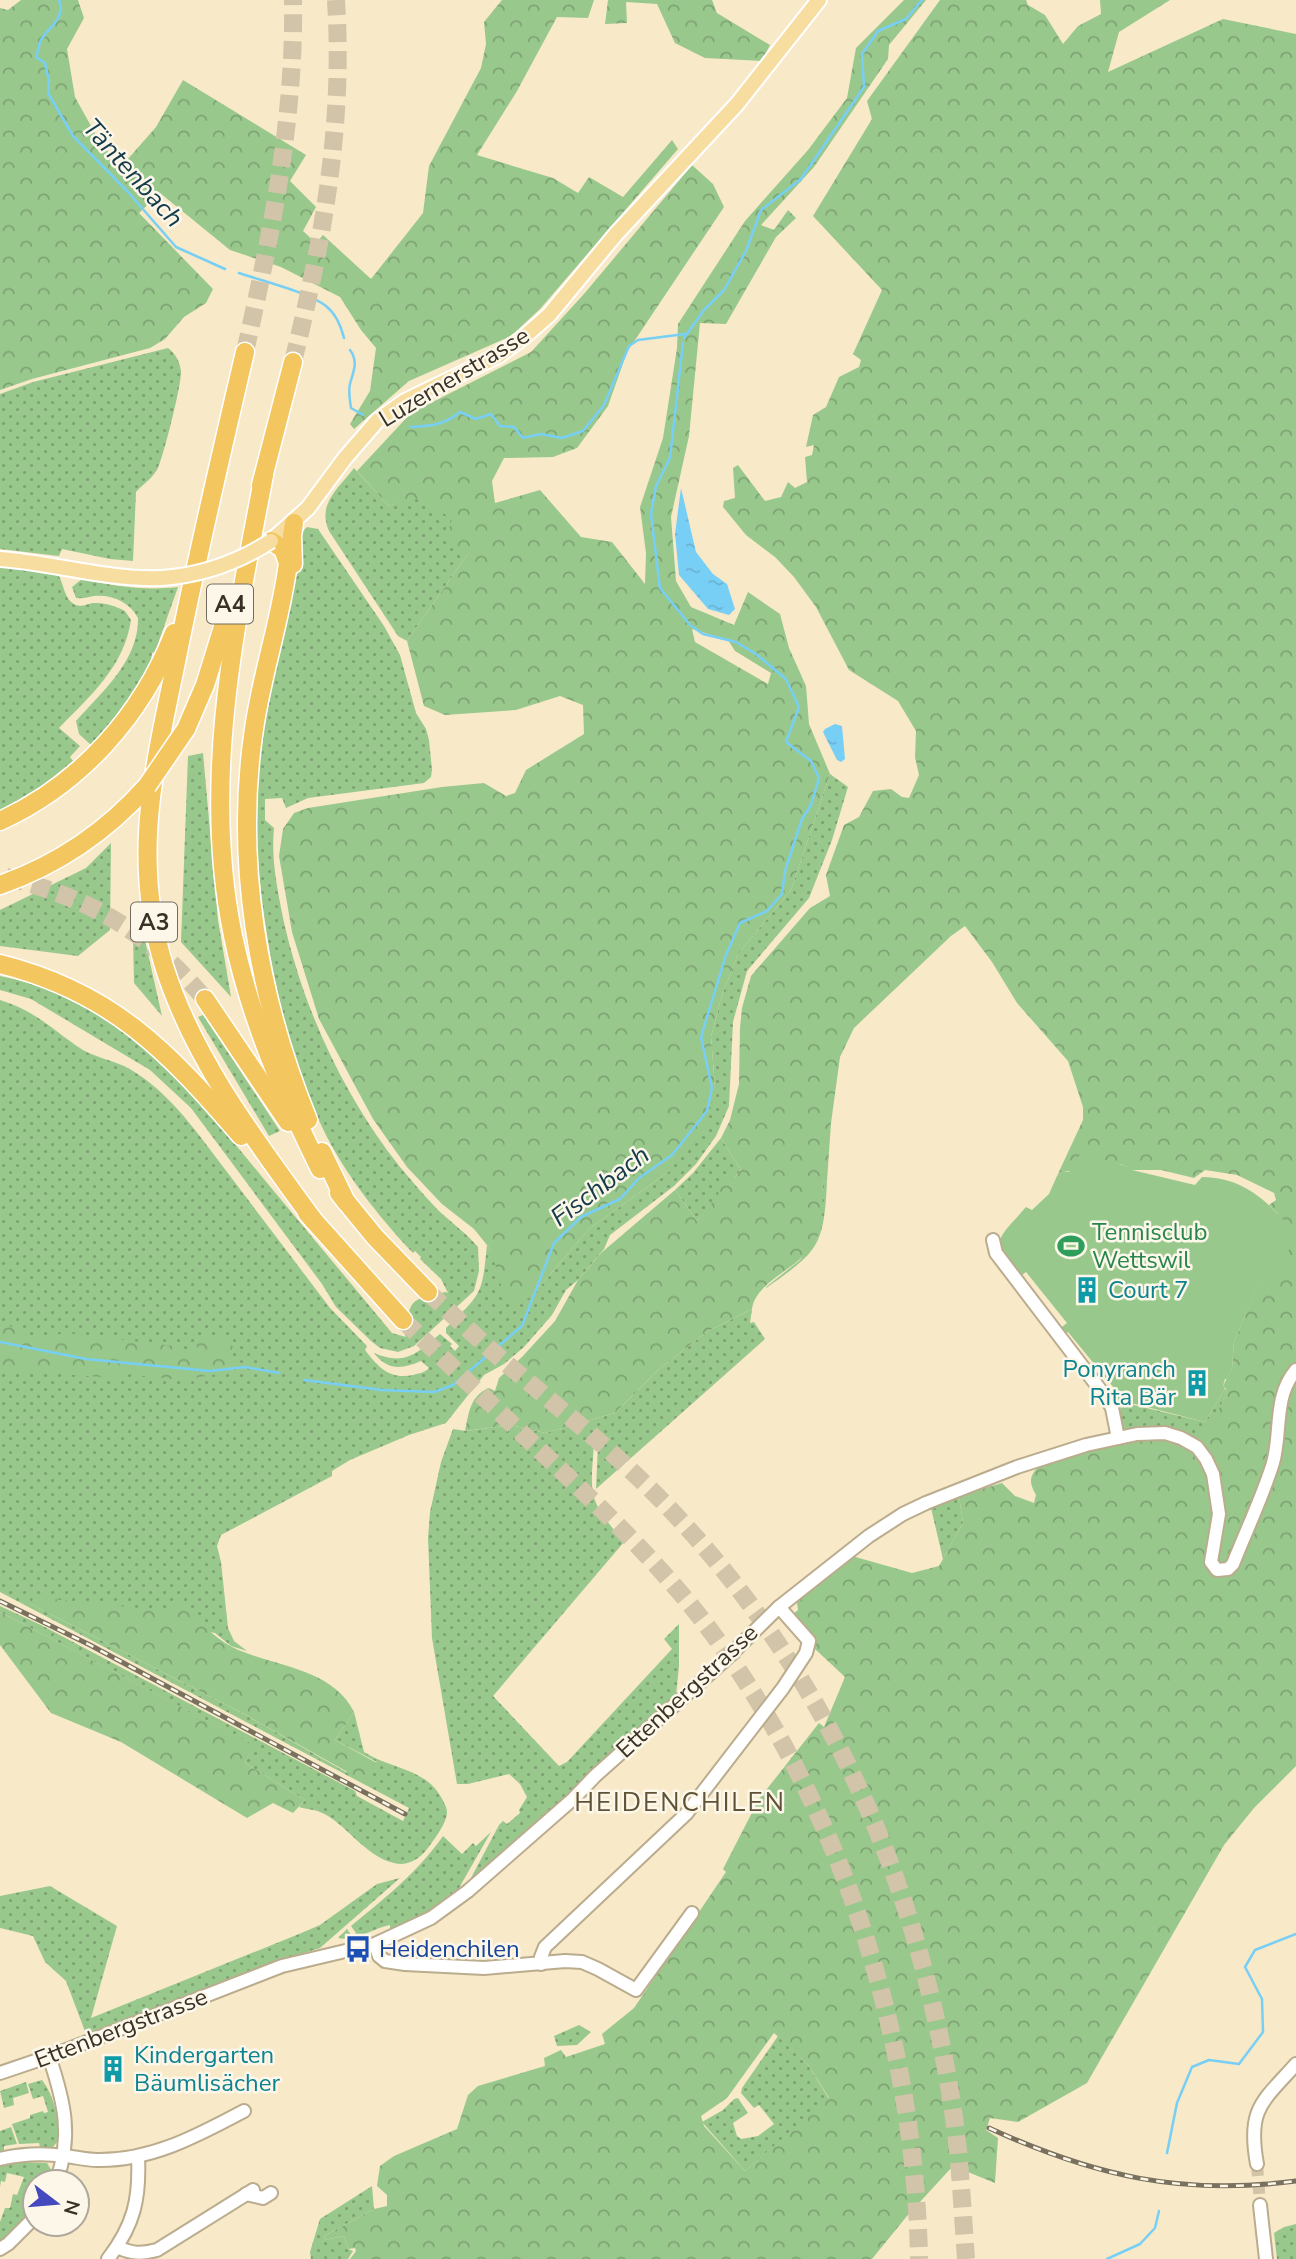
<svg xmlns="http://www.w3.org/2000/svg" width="1296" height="2259" font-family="'Nunito Sans',sans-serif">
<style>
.grass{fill:url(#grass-dots)}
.forest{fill:url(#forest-crowns);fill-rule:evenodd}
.pitch{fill:#99c88d}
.water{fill:url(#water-ripples)}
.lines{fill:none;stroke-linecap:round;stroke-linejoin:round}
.stream{stroke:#78cff5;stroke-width:2.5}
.minor-tunnel{stroke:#d2c4a8;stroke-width:12;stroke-dasharray:12 6;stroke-linecap:butt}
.highway-tunnel{stroke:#d2c4a8;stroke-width:18;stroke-dasharray:18 9;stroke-linecap:butt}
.minor-casing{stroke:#baac8d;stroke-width:16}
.major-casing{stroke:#fff;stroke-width:18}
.highway-casing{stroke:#fff;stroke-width:21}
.minor{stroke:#fff;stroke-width:12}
.major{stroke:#f8dda0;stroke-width:14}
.highway{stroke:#f4c660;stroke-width:18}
.rail-casing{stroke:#79705d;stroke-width:5}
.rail{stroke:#fdf7ea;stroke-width:2.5;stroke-dasharray:8;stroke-linecap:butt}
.major-bridge-casing{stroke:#fff;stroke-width:18;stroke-linecap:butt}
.highway-bridge-casing{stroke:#fff;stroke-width:21;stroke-linecap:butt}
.major-bridge{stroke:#f8dda0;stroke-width:14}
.highway-bridge{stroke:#f4c660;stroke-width:18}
.labels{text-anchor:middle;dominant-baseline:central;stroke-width:5;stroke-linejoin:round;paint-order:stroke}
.shield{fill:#fdf7ea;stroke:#736d61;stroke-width:2}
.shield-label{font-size:23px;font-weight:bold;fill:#383226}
.street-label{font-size:24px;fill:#383226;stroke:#fdf7ea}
.leisure-label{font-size:24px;fill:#27864d;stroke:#fdf7ea;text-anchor:start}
.culture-label{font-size:24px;fill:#0d838f;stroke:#fdf7ea;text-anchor:start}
.transit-label{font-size:24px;fill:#164399;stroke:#fdf7ea;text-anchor:start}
.water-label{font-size:26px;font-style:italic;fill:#133b4b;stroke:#fdf7ea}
.neighbourhood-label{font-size:26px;letter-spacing:2px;fill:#5f5337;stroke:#fdf7ea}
</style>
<defs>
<pattern id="grass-dots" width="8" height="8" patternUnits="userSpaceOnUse" patternTransform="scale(1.75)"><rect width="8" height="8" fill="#99c88d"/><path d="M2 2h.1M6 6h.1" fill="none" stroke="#7ea373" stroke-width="1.8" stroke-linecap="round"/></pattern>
<pattern id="forest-crowns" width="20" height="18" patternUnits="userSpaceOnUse" patternTransform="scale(1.75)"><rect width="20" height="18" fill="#99c88d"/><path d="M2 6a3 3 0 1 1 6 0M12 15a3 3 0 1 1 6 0" fill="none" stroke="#7ea373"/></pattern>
<pattern id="water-ripples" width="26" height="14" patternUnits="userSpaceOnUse" patternTransform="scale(1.75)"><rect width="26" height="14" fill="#78cff5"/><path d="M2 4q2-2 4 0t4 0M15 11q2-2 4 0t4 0" fill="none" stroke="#69b2d2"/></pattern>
</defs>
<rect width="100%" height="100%" fill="#f8e9c9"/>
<g class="grass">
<path d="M168 348C175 353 180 362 181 371 182 383 164 455 158 468 153 478 143 484 136 492L133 561 110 559 62 549 59 556 0 549V394L33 382Z"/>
<path d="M354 468 389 506 415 497 453 518 467 555 407 641 398 636 329 531C317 504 338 489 354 468Z"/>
<path d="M307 527 318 529 384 626 400 655 416 713 426 729 429 740 432 770 431 777 424 783 308 798 286 808 282 798 265 799V820L274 828C271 859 277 887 283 918 303 1008 343 1095 400 1167 413 1182 425 1197 439 1211 452 1223 467 1234 478 1247L479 1271 474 1291 414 1346 398 1352 380 1348 371 1341 336 1307 322 1284 191 1108 150 1070 31 999 0 990V976C124 1001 187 1086 263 1178 306 1230 349 1281 392 1333L406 1337 404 1333C413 1296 408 1302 445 1292L448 1293 441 1279 420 1259 421 1257 415 1251 413 1253C378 1216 345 1174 323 1129 285 1052 266 948 258 863 256 830 253 796 257 763 261 734 264 703 271 674 282 627 297 583 300 535Z"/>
<path d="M0 567 58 574C63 583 64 594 70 601 80 611 86 602 97 603 107 603 117 607 125 611L131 620C124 667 90 696 59 728L80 746 70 757 73 761 43 785 0 811Z"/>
<path d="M82 579C113 586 146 591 178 587L155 652 152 653C149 686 112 719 91 745L79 734 76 721C102 692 139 660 138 618 130 602 111 594 94 596 87 597 84 599 76 598L72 587Z"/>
<polygon points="203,753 218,920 231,997 181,942 188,756"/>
<path d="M830 774 848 787 832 840 809 898 747 971 733 1022 729 1106 716 1136 696 1164 674 1186 610 1235 604 1249 578 1280 566 1290 552 1315 524 1347 504 1364 484 1375 446 1423 409 1435 350 1460 332 1471V1476L221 1535 217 1546 221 1562 228 1628 234 1641 247 1651 231 1646 215 1633 31 1604 242 1713 346 1772 377 1762 335 1740 354 1712 364 1752C390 1769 425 1768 441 1797 443 1801 447 1807 447 1812 447 1822 436 1837 430 1845 422 1857 410 1867 394 1863 365 1857 344 1821 320 1812 313 1809 305 1809 299 1807L305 1800 245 1763 253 1745 0 1612V1606L41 1625 355 1791 357 1796 403 1821 409 1808 0 1592V1000C38 1012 52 1030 83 1050 95 1057 111 1060 124 1066 155 1082 178 1108 199 1135L330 1308 367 1346 365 1350C378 1367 390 1380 413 1375 420 1373 424 1373 429 1368L421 1361C402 1369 388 1371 374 1353 405 1366 416 1354 440 1334L452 1344 450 1346 455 1351 459 1346 446 1333V1328C482 1293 482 1295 487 1245L530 1298 589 1229 668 1172 715 1087 711 1037 722 995 738 954 791 890Z"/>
<polygon points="111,843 110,930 78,956 0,946 0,910 86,868"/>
<polygon points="142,927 162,1016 134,983 133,935"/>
<polygon points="203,1015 280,1131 269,1136 198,1017"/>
<polygon points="721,1138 741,1170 697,1221 675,1190 693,1173"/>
<path d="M827 1181C824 1246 819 1251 766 1288V1287L800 1260 817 1238 823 1183Z"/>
<path d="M752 1309 750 1323 754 1322 765 1339 596 1489 598 1444H594C590 1498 588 1499 624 1542L493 1696 559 1766 567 1762 672 1649 664 1639 679 1624V1666L676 1696 472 1881 471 1878 499 1825 503 1821 507 1824 520 1813 519 1810 527 1797 520 1784 509 1774 468 1784H457L432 1638 428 1538 430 1512 441 1462 453 1429 466 1431 511 1425 545 1433 615 1413 658 1370 708 1331Z"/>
<path d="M1225 1389 1227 1390C1222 1408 1210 1425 1198 1440 1173 1424 1153 1428 1125 1429L1122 1426 1117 1410 1130 1404 1205 1422Z"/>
<polygon points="959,1496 963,1523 943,1559 931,1508"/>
<path d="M491 1832 455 1895 432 1911 395 1930H390V1925C371 1929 355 1942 338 1938L347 1929 352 1936 356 1933 351 1926C385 1898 418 1872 443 1836L462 1854 473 1843 476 1846Z"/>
<polygon points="400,1878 320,1948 288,1958 86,2034 66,1981 45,1962 33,1936 0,1928 0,1896 50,1886 117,1926 91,2018 299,1934 320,1925 377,1884"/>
<polygon points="579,2025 591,2032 577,2045 557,2046 554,2036"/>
<polygon points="778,2036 809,2066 829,2099 745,2171 702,2122 723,2110 734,2099 738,2098 748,2113 733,2123 737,2136 741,2139 758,2136 774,2124 759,2105 754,2108 741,2093 742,2088"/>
<path d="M42 2080C55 2097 59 2119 58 2141L52 2148 40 2147 39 2143 19 2144 12 2124 30 2118V2115L43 2111 44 2113 48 2112 43 2096 33 2099 28 2084Z"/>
<polygon points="26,2082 29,2093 13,2098 14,2105 4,2108 0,2091"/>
<polygon points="11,2127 17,2144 4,2146 4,2152 0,2154 0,2131"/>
<polygon points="23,2162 47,2163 53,2173 50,2182 35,2182 35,2209 28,2219 0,2245 0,2222 5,2208 10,2208 13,2194 17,2195 24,2177 7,2173 5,2182 1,2181 0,2187 0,2166"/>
<polygon points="372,2186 374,2209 324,2236 325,2240 344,2236 348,2249 353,2251 348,2259 311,2259 310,2252 320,2219"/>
<polygon points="1296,2224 1296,2259 1277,2259 1274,2233 1284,2227"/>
</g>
<g class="forest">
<polygon points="21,0 78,0 84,18 67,49 75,97 96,135 120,168 156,127 183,80 306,155 290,181 316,207 303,231 316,243 323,235 371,279 423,213 429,166 481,68 486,44 484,22 502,0 594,0 588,18 557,17 517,91 477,155 553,178 578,193 589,177 623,197 672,140 678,149 540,309 511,336 409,381 354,429 350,424 370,391 376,348 361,330 340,297 281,267 230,250 160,193 139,213 213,289 206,303 184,317 165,339 150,348 32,379 0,390 0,8 8,10"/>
<polygon points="608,0 712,0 717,13 770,45 762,61 705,58 675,43 657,4 626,2 627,23 605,24"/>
<path d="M904 0H926L889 45 888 59 814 167 761 225 774 230 788 210 796 218 776 237 726 324 700 323 689 436 671 517 676 581 691 607 734 625 748 592 780 614 789 648 806 686 809 724 830 774 791 890 738 954 722 995 711 1037 715 1087 707 1126 668 1172 589 1229 530 1298 506 1303 491 1250 474 1229 442 1204 407 1167 373 1119 319 1019 292 932 279 856 283 829 294 813 308 808 442 787 484 783 506 796 515 793 526 770 584 734 583 705 560 696 516 710 445 715 424 706 407 641 467 555 447 537 452 518 415 498 389 506 357 471 411 413 531 352 584 294 692 165 713 184 724 207 627 352 608 406 577 448 553 457 504 458 492 481 495 503 540 490 581 537 612 542 645 584 646 553 640 507 663 438 677 348 678 324 745 221 808 150 847 98 856 48ZM692 629 728 640 735 651 771 673 768 684 695 642Z"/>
<path d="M940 0H1026L1028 5 1045 15 1063 44 1078 26 1101 14 1100 0H1170L1119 32 1108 72 1223 19 1296 34V1766L1254 1808 1224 1845 1087 2083 1018 2122 990 2118 986 2130 998 2138 995 2183 953 2166 907 2216 872 2259H350L356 2251 355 2248 348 2249 344 2236 325 2240 324 2236 374 2209 387 2206V2195L377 2186 380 2166 394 2156 457 2129 468 2095 478 2086 545 2066 544 2058 561 2050 566 2057 605 2044 602 2034 634 2008 726 1872 723 1869 759 1799 819 1723 824 1727 845 1677 814 1648 811 1635 793 1614 798 1610 797 1602 852 1556 912 1573 939 1566 963 1523 959 1496 1002 1483 1015 1496 1034 1503 1036 1495C1029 1483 1029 1477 1038 1467 1082 1454 1149 1423 1190 1451 1203 1431 1220 1414 1227 1390L1223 1386 1232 1368 1234 1342 1260 1280 1278 1214 1269 1205 1276 1200 1274 1193 1237 1175 1205 1170 1194 1178 1161 1170H1132C1114 1154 1085 1174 1063 1171L1057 1176 1083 1120V1107L1068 1061 1017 1003 992 962 965 926 951 936 854 1028 840 1057 831 1123 827 1181 823 1183C822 1200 824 1222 817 1238 805 1267 756 1279 752 1309L708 1331 658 1370 615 1413 545 1433 511 1425 465 1431C469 1412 470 1396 489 1388L495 1391 499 1378 522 1357 555 1321 578 1280 601 1253 675 1190 697 1221 718 1195 721 1181 735 1177 741 1170 721 1138 730 1120 739 1084 740 1028 742 1008 751 976 810 908 830 896 826 875 844 825 859 817 873 791 891 789 902 797 909 798 919 775 915 757 916 731 898 701 849 670 816 607 794 577 775 557 746 535 723 507 724 501 735 498 733 468 738 465 765 501 781 497 788 482 795 488 807 482 805 457 812 455 814 445 806 447 813 415 826 407 839 377 859 367 861 360 853 354 882 290 813 216 872 119 867 101ZM774 2033 809 2066 829 2098 745 2171 704 2126 701 2116 727 2098Z"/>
<polygon points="0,1324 10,1326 32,1339 66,1333 174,1346 182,1356 198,1351 195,1340 218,1337 234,1347 231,1372 182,1380 126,1374 113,1378 0,1369"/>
<path d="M33 1597 168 1611 176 1602C192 1615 213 1637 232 1647 272 1667 332 1667 354 1712L335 1740 377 1763 369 1784 242 1713 31 1604Z"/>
<polygon points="0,1612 254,1745 245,1763 305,1800 293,1813 273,1803 247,1818 121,1742 51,1713 0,1645"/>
</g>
<path class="pitch" d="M1081 1153 1129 1167 1132 1170 1195 1185 1202 1177C1246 1178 1268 1202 1295 1233L1283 1266 1273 1286 1260 1281 1234 1342 1232 1368 1227 1379H1225L1223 1386 1225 1389 1205 1422 1135 1404H1126L1117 1410 1114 1388 1068 1332 1063 1336 1058 1330 1067 1323 1026 1272 1018 1278C989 1239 996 1242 1026 1207L1032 1210 1049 1194 1057 1176 1063 1171 1069 1172Z"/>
<g class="water">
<polygon points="681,488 696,552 713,574 727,584 735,609 729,615 708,609 679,575 675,534"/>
<polygon points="835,724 842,726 845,759 841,762 837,760 823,732 825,729"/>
</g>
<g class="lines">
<g class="stream">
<path d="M59 0C66 19 49 26 41 40 39 45 38 52 36 57L45 63 49 81 48 93 73 136 128 192 176 247 225 269"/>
<path d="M239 273C262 281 308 292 326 306 336 314 341 326 344 338"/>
<polyline points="684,338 704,310 724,290 746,251 761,210 801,179 864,87 862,54 878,31 906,19 922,0"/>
<path d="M350 350C359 362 353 372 350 384 348 392 350 400 351 408L363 415"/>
<path d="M411 427C430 426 445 425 460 412L476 419 491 414 500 426 514 427 523 438 541 434 562 438 583 431 604 405 629 346 638 340 685 334"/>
<polyline points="0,1342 86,1359 210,1371 245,1367 279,1373"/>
<polyline points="304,1380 382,1390 434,1392 453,1385 522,1326 554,1243 581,1217 620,1199 639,1178 672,1155 707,1111 712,1088 701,1037 726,955 740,923 767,911 782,894 785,871 802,819 811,805 819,778 811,761 786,742 799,707 786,679 756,654 736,642 703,634 690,625 660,588 651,514 656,486 670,458 683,343"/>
<polyline points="1167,2153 1177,2103 1192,2067 1209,2060 1239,2064 1263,2032 1262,1999 1245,1967 1255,1950 1296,1934"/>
<polyline points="1107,2259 1140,2244 1155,2228 1159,2211"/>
</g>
<polyline class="minor-tunnel" points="1257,2164 1260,2205"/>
<g class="highway-tunnel">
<path d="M245 352C271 235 295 120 293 0"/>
<path d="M293 362C323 239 344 128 336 0"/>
<path d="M6 877C92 899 148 932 205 999"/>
<path d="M428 1292C452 1314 476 1337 500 1358 556 1406 614 1451 665 1504 824 1669 915 1872 951 2098 960 2151 962 2205 966 2259"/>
<path d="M403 1320C451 1366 499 1412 548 1458 597 1504 645 1550 688 1602 834 1781 915 2029 919 2259"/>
</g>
<defs>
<g id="minor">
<polyline points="993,1240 996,1253 1105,1396 1112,1408 1118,1438"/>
<polyline points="375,1944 379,1956 385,1961 405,1964 484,1968 565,1961 582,1962 598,1969 636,1990 692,1913"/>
<polyline points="541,1964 541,1957 545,1947 686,1814 783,1688 806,1653 809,1641 779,1607"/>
<path d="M49 2056C64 2101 73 2136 56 2182"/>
<path d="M0 2073 56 2054 282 1966 375 1944 431 1918 468 1891 573 1799 595 1776 725 1660 779 1607 869 1536 903 1514 926 1503 1017 1467 1086 1445 1137 1434 1165 1433 1181 1438 1197 1447 1206 1459 1213 1474 1219 1514 1211 1562 1217 1570 1228 1569 1233 1564C1246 1531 1262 1498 1273 1463 1282 1431 1273 1397 1296 1370"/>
<path d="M0 2159C21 2154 43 2153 65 2156 75 2157 86 2160 97 2160 151 2161 197 2136 244 2111"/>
<path d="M1257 2164C1247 2109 1262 2102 1296 2064"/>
<polyline points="246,2194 263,2198 271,2193"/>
<polyline points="1260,2205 1266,2259"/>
<path d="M117 2247C132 2254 141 2254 157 2250L253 2190"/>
<polyline points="0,2249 8,2244 35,2217"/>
<path d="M108 2259C134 2225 140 2199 138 2157"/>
</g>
<g id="major">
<polyline points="271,541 308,508 345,458 377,421 405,401 498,356 524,337 549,315 616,234 737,104 819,0"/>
<path d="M0 559C54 563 107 580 162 578"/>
</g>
<g id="highway">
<path d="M245 352C222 450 199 548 179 647 157 759 129 851 164 966 194 1061 256 1141 314 1221"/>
<path d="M264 475C235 627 201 782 233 936 250 1018 283 1094 320 1169"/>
<polyline points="261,485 293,362"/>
<path d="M271 541 283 549 288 563C281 619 262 673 254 729 234 861 258 997 308 1120"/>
<polyline points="293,564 292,536 294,523"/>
<polyline points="186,729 205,685 227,614"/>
<path d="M0 821C81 784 142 715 174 633"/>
<path d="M0 885C57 865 107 831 147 786"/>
<path d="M0 964C112 992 168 1051 241 1136"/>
<polyline points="205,999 288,1122"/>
<polyline points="322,1152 346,1202"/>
<polyline points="339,1193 375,1237 428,1292"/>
<polyline points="307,1213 403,1320"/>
</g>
</defs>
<use href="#minor" class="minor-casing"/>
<use href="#major" class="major-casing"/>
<use href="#highway" class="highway-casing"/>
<use href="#minor" class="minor"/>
<use href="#major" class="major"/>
<use href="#highway" class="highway"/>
<defs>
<g id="rail">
<polyline points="0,1601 90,1645 405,1814"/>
<path d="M989 2128C1094 2176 1181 2196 1296 2181"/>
</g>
</defs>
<use href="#rail" class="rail-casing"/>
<use href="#rail" class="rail"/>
<defs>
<path id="major-bridge" d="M162 578C202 575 237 563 271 541"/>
<polyline id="highway-bridge" points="147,786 186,729"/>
</defs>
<use href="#major-bridge" class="major-bridge-casing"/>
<use href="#highway-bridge" class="highway-bridge-casing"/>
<use href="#major-bridge" class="major-bridge"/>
<use href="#highway-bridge" class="highway-bridge"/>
</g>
<defs>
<symbol id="stadium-bare" viewBox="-9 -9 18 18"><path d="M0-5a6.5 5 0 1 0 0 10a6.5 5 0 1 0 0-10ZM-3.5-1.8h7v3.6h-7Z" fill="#2e9e5b" stroke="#fdf7ea" stroke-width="2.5" paint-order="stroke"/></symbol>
<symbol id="building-bare" viewBox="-9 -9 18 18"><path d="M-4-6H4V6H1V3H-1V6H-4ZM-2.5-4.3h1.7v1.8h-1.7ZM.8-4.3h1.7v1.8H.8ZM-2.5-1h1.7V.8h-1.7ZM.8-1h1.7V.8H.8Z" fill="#0f9aa8" stroke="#fdf7ea" stroke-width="2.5" paint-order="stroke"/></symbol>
<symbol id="bus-bare" viewBox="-9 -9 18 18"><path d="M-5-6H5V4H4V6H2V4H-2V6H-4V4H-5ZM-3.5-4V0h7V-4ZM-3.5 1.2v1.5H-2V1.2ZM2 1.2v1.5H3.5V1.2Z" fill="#1a4fb4" stroke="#fdf7ea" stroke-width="2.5" paint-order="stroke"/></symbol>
</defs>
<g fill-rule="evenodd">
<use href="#stadium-bare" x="1052" y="1227" width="38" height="38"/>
<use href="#building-bare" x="1068" y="1271" width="38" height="38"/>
<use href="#building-bare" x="1178" y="1364" width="38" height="38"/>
<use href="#bus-bare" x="339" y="1930" width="38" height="38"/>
<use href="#building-bare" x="94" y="2050" width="38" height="38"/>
</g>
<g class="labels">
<g class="shield">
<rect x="207" y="584.5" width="46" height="39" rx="5"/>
<rect x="131" y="902.5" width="46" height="39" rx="5"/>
</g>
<g class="shield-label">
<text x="230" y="604">A4</text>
<text x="154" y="922">A3</text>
</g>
<g class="street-label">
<text transform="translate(454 377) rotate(-31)">Luzernerstrasse</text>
<text transform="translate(687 1691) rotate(-43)">Ettenbergstrasse</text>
<text transform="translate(121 2028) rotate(-21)">Ettenbergstrasse</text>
</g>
<g class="leisure-label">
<text x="1092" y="1232">Tennisclub<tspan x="1092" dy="28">Wettswil</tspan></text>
</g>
<g class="culture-label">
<text x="1108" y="1290">Court 7</text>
<text x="1176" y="1369" text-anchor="end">Ponyranch<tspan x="1176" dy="28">Rita Bär</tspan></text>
<text x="134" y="2055">Kindergarten<tspan x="134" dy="28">Bäumlisächer</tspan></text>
</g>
<g class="transit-label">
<text x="379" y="1949">Heidenchilen</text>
</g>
<g class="water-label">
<text transform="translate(133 173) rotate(48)">Täntenbach</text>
<text transform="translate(600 1186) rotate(-37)">Fischbach</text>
</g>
<g class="neighbourhood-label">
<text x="680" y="1802">HEIDENCHILEN</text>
</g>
</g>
<g transform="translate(56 2203) rotate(106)"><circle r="33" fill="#fdf7ea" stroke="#aea89c" stroke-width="2"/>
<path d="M0-5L12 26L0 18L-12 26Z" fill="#4449be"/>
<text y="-10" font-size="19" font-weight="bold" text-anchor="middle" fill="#383226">N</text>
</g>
</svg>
